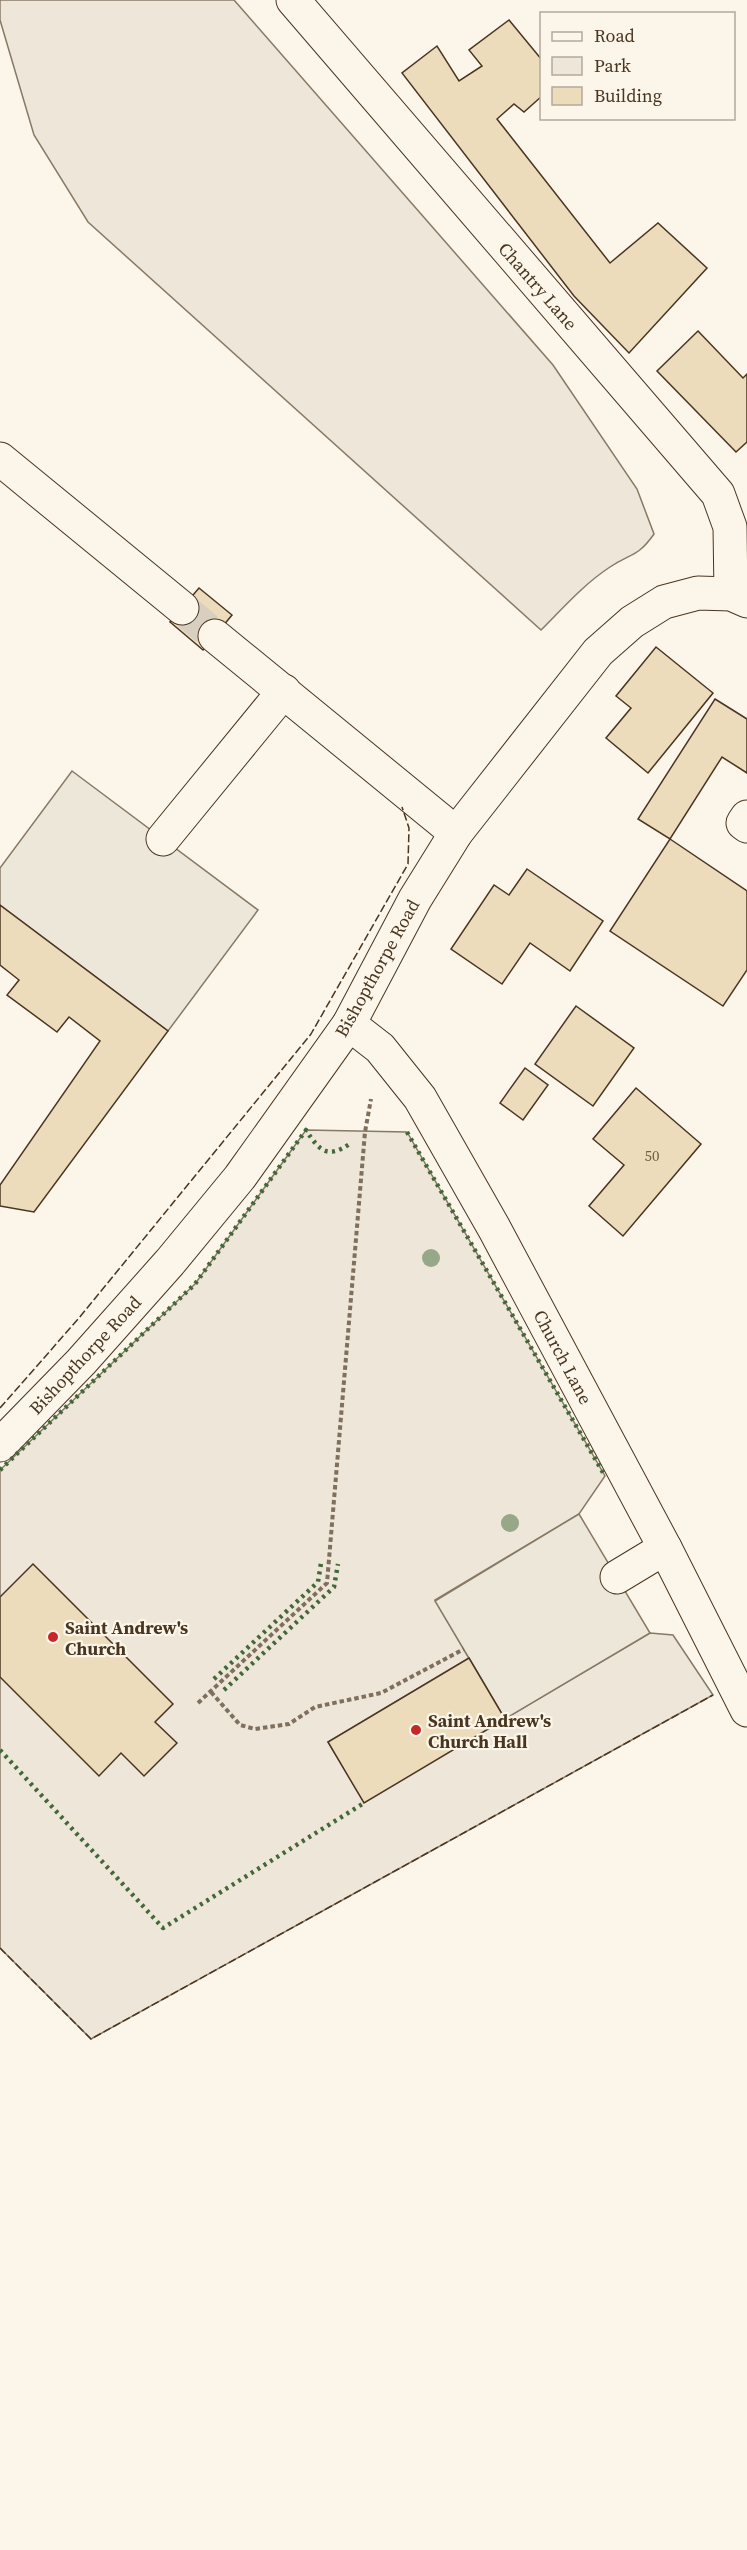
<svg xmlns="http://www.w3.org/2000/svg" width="747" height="2550" font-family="'Source Serif 4',serif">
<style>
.green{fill:#ede6d9;stroke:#887966;stroke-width:1.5}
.parking{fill:#ede7d9;stroke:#887966;stroke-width:1.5}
.building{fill:#ecdcbc;stroke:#4a3520;stroke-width:1.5}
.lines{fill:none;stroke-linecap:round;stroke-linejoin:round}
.minor-tunnel{stroke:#d8cfc1;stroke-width:33;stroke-dasharray:33 16;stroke-linecap:butt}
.minor-casing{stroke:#4a3520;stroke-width:35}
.path{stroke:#7f6f5c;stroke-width:4;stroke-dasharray:4.5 3;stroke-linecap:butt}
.minor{stroke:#fbf6e9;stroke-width:33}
.hedge{stroke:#436837;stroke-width:4.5;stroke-dasharray:3 4.5;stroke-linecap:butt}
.fence{stroke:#4a3520;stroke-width:1.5;stroke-dasharray:8 3;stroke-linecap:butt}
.tree{fill:#96a887}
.poi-dot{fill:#c62828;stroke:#fbf6e9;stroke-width:2}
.labels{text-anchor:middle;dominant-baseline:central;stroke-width:4.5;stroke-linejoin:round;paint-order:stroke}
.number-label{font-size:15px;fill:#725f47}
.street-label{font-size:18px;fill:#4a3520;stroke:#fbf6e9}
.poi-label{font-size:18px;font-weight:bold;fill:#4a3520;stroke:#fbf6e9;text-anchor:start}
</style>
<rect width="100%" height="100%" fill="#fbf6e9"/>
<g class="green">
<path d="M0 0H234L553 365 637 489 654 534C638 557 631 553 610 567 584 584 563 608 541 630L88 222 34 135 0 20Z"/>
<polygon points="306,1130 407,1132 605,1476 579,1514 435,1600 469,1658 328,1742 364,1802 650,1633 673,1635 713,1695 91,2039 0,1948 0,1470 195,1284"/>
</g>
<g class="parking">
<polygon points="72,771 258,910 168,1031 0,905 0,868"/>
<polygon points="579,1514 650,1633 505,1719 435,1601"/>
</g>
<g class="building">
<polygon points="509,20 542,60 542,96 524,112 514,104 497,119 610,263 658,223 707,268 629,353 574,296 402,73 437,46 459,81 482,66 469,50"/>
<polygon points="698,331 743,378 747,374 747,442 736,452 657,371"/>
<polygon points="199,588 232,615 203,650 170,622"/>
<polygon points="656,647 713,693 648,773 606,738 631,708 616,696"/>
<polygon points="715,699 747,719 747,773 722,757 670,839 638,819"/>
<polygon points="670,839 747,891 747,970 723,1006 610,931"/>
<polygon points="527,869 603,921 570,971 530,943 502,984 451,949 494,885 509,895"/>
<polygon points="0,905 168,1031 34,1212 0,1206 0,1185 100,1041 69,1017 57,1032 7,995 19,980 0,965"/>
<polygon points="576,1006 634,1048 593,1106 535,1064"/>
<polygon points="525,1068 548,1085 523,1120 500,1103"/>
<polygon points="636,1088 701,1144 623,1236 589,1206 624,1165 593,1139"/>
<polygon points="33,1564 173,1704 155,1722 177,1743 144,1776 121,1753 99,1776 0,1677 0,1597"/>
<polygon points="469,1658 505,1719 364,1803 328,1742"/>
</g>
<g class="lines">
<polyline class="minor-tunnel" points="182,608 215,636"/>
<defs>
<g id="minor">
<polyline points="293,0 718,494 730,527 731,594"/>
<polyline points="0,459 182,608"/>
<polyline points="215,636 456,833"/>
<polyline points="747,817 743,823 747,826"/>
<polyline points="163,839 284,691"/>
<polyline points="349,1024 380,1048 420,1098 494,1228 665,1548 747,1710"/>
<polyline points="0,1445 81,1362 170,1262 240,1177 349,1024 415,899 456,833 598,652 632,622 664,602 698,593 731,594 747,601"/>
<polyline points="617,1577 665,1548"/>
</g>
</defs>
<use href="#minor" class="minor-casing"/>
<g class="path">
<polyline points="211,1692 240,1725 255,1729 289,1724 315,1707 381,1693 464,1649"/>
<polyline points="198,1703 327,1583 365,1132 371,1099"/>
</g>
<use href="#minor" class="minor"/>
<g class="hedge">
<polyline points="407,1132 605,1476"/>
<path d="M0 1470 195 1284 306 1130C320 1152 328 1159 351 1143"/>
<polyline points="214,1679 318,1582 321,1563"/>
<polyline points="224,1690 334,1587 338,1564"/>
<polyline points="0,1750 163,1928 364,1803"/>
</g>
<g class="fence">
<polyline points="0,1408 79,1318 311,1034 408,864 409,828 402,807"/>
<polyline points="0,1948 91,2039 713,1695"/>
</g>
</g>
<g class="tree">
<circle cx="431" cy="1258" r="9"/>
<circle cx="510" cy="1523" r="9"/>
</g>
<g class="poi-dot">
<circle cx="53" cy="1637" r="6"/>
<circle cx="416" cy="1730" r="6"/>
</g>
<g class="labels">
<g class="number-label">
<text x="652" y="1155">50</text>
</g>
<g class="street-label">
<text transform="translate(538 286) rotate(49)">Chantry Lane</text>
<text transform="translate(377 968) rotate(-61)">Bishopthorpe Road</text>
<text transform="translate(85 1355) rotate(-47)">Bishopthorpe Road</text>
<text transform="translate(563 1357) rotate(62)">Church Lane</text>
</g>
<g class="poi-label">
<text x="65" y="1627">Saint Andrew's<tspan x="65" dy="21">Church</tspan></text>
<text x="428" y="1720">Saint Andrew's<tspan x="428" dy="21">Church Hall</tspan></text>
</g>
</g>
<rect x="540" y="12" width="195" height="108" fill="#fbf6e9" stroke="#b4a999" stroke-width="1.5"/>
<rect x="552" y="32" width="30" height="9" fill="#fbf6e9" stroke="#b4a999" stroke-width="1.5"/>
<text x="594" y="42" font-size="18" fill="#4a3520">Road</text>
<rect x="552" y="57" width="30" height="18" fill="#ede6d9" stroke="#b4a999" stroke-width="1.5"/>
<text x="594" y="72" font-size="18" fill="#4a3520">Park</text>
<rect x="552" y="87" width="30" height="18" fill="#ecdcbc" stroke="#b4a999" stroke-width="1.5"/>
<text x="594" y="102" font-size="18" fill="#4a3520">Building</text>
</svg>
